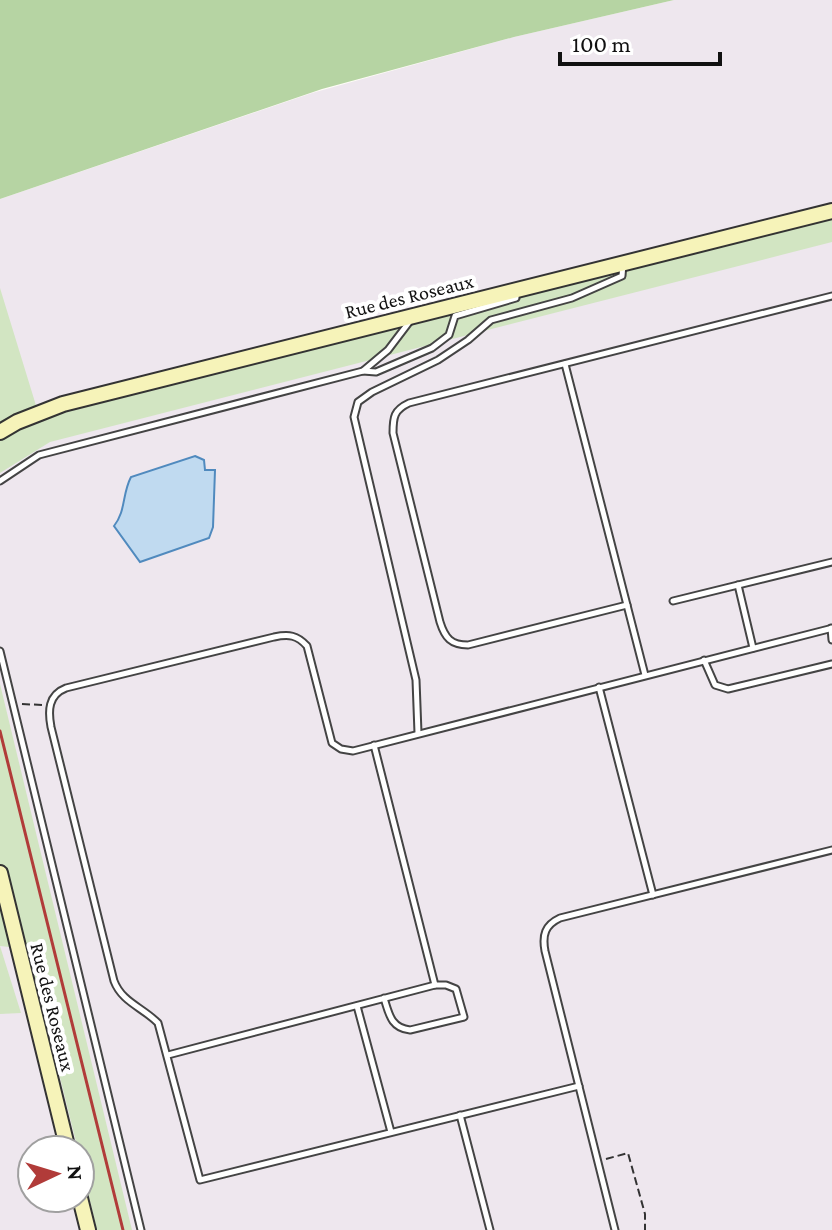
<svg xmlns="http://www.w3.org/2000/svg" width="832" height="1230" font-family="'Crimson Pro',serif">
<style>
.industrial{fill:#eee7ee;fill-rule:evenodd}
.green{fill:#d2e5c2}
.forest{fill:#b6d4a3}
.water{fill:#c0daf0;stroke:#508abe;stroke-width:2}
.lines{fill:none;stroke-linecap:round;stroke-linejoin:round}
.lane-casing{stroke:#444;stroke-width:9}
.secondary-casing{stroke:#333;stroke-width:18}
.path{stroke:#333;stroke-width:2;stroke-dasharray:8 4;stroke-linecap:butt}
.lane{stroke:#fff;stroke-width:5}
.secondary{stroke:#f6f3b9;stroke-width:14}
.rail{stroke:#b13b39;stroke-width:3}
.labels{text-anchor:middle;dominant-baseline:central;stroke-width:8;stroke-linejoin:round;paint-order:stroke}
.street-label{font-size:20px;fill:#111;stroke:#fff}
</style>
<rect width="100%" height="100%" fill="#fefdf6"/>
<path class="industrial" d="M674 0H832V1230H0V199L312 93 514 37ZM32 1150H80V1198H32Z"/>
<g class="green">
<polygon points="832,211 832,242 50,442 0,473 0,288 38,412"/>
<polygon points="0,684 132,1230 97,1230 80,1160 80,1150 78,1150 28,949 0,946 21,1013 0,1014"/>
</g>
<polygon class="forest" points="0,0 674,0 514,37 322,89 0,199"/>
<path class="water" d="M195 456 204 460 205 470H215L213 527 209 538 140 562 114 526C126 511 122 494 131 477Z"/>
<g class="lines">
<defs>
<g id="lane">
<polyline points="565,364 645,675"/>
<polyline points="363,371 376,372 432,348 449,335 455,316 516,298 516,294"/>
<polyline points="0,481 39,455 363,371 388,350 410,321"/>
<polyline points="738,585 753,648"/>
<polyline points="673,601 832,562"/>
<path d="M627 605 468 645C451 645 445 638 440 622L393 433C393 417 394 410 409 403L832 296"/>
<polyline points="831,628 832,640"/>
<polyline points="0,651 141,1230"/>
<polyline points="704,660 715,685 728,689 832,664"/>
<polyline points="599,687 653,895"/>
<polyline points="418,733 416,680 354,417 358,402 372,392 438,360 468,340 491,320 572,298 622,276 623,264"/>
<polyline points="374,745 435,985"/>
<polyline points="357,1006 391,1132"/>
<path d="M168 1055 435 985H446L456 989 464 1017 410 1030C391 1028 389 1014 384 998"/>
<path d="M579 1086 200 1180 158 1023C142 1007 122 1002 114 981L51 727C48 711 48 695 66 688L274 637C289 634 297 635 307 646L332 743 341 749 353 751 829 629"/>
<polyline points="460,1115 490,1230"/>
<path d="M615 1230 545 951C542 935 545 925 560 918L832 850"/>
</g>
<g id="secondary">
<polyline points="0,432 17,422 63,404 832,211"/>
<polyline points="0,873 68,1150"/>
<polyline points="80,1198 88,1230"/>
</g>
</defs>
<use href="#lane" class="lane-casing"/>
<use href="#secondary" class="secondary-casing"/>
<g class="path">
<polyline points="22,704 43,705"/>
<polyline points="606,1159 628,1153 645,1214 645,1230"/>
</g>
<use href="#lane" class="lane"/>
<use href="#secondary" class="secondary"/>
<polyline class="rail" points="0,731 123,1230"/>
</g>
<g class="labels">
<g class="street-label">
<text transform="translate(409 296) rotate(-14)">Rue des Roseaux</text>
<text transform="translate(53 1007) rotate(76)">Rue des Roseaux</text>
</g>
</g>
<g transform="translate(56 1174) rotate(86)"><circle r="38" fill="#ffffff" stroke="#a0a0a0" stroke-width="2"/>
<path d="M0-6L14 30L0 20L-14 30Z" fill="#b13b39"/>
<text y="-12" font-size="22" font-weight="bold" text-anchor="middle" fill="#111111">N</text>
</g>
<path d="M560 52v12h160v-12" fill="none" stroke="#111111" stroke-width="4"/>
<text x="572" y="52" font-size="24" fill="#111111" stroke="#ffffff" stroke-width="6" paint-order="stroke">100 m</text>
</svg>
